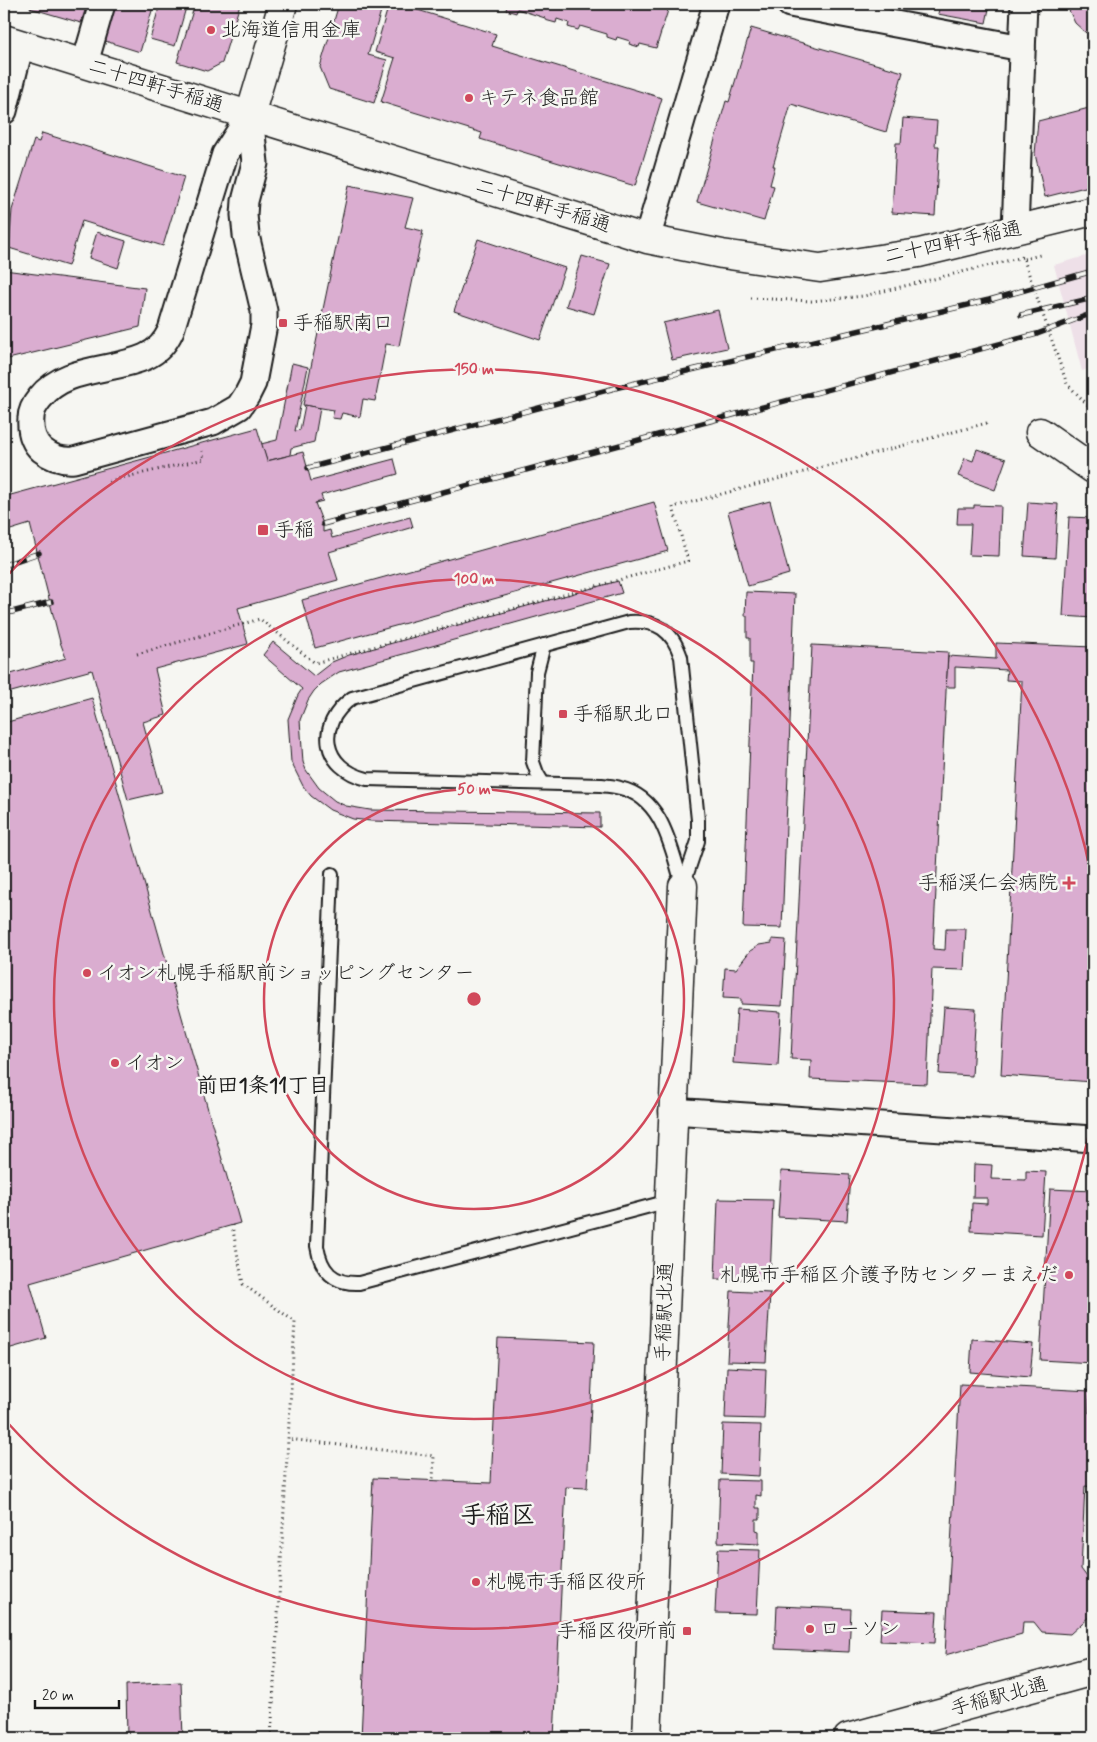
<svg xmlns="http://www.w3.org/2000/svg" width="1097" height="1742" font-family="Mynerve,'Klee One',sans-serif">
<style>
.built{fill:#eee0e8}
.building{fill:#daadd0;stroke:#1c1c1c}
.lines{fill:none;stroke-linecap:round;stroke-linejoin:round}
.service-casing{stroke:#1c1c1c;stroke-width:16}
.minor-casing{stroke:#1c1c1c;stroke-width:29}
.tertiary-casing{stroke:#1c1c1c;stroke-width:31}
.path{stroke:#1c1c1c;stroke-width:3;stroke-dasharray:1 4;stroke-linecap:butt}
.service{stroke:#f6f6f2;stroke-width:12}
.minor{stroke:#f6f6f2;stroke-width:25}
.tertiary{stroke:#f6f6f2;stroke-width:28}
.rail-casing{stroke:#1c1c1c;stroke-width:5.5}
.rail{stroke:#f6f6f2;stroke-width:4;stroke-dasharray:11;stroke-linecap:butt}
.path-bridge{stroke:#1c1c1c;stroke-width:3;stroke-dasharray:1 4;stroke-linecap:butt}
.ring{fill:none;stroke:#d1495b;stroke-width:2.5}
.poi-dot{fill:#d1495b;stroke:#f6f6f2;stroke-width:2}
.labels{text-anchor:middle;dominant-baseline:central;stroke-width:5;stroke-linejoin:round;paint-order:stroke}
.poi-label{font-size:20px;fill:#1c1c1c;stroke:#f6f6f2;text-anchor:start}
.street-label{font-size:20px;fill:#1c1c1c;stroke:#f6f6f2}
.neighbourhood-label{font-size:21px;font-weight:bold;fill:#1c1c1c;stroke:#f6f6f2}
.district-label{font-size:25px;font-weight:bold;fill:#1c1c1c;stroke:#f6f6f2}
.centre{fill:#d1495b;stroke:#f6f6f2;stroke-width:2.5}
.ring-label{font-size:15px;text-anchor:middle;font-weight:bold;fill:#d1495b;stroke:#f6f6f2;stroke-width:5;stroke-linejoin:round;paint-order:stroke}
</style>
<rect width="100%" height="100%" fill="#f6f6f2"/>
<filter id="ink" filterUnits="userSpaceOnUse"><feTurbulence type="fractalNoise" baseFrequency=".02" numOctaves="2"/><feDisplacementMap in="SourceGraphic" scale="10" xChannelSelector="R" yChannelSelector="G"/><feConvolveMatrix kernelMatrix="1 2 1 2 8 2 1 2 1" color-interpolation-filters="sRGB"/></filter>
<g filter="url(#ink)">
<polygon class="built" points="1093,254 1093,367 1082,371 1054,265"/>
<g class="building">
<polygon points="32,4 87,4 81,23 30,8"/>
<polygon points="115,4 142,4 153,7 140,52 105,41"/>
<polygon points="160,4 187,4 175,46 150,39"/>
<polygon points="195,4 240,4 222,63 207,71 177,62"/>
<polygon points="339,4 383,4 368,55 387,60 374,103 329,89 320,67"/>
<polygon points="389,4 398,4 496,34 492,46 662,98 635,186 480,139 482,133 381,102 395,58 375,52"/>
<polygon points="500,4 670,4 656,48 640,44 639,47 629,44 630,41 617,37 616,40 607,37 607,34 580,26 578,30 568,27 569,23 557,19 556,23 545,20 545,18 517,9 516,13 506,10 507,6"/>
<polygon points="940,4 990,4 986,23 938,14"/>
<polygon points="1066,4 1093,4 1093,34 1090,36 1088,31 1086,33 1075,23"/>
<polygon points="751,28 903,72 886,132 791,104 773,166 775,166 770,185 774,186 764,221 697,202 726,101 729,102"/>
<polygon points="1093,107 1093,185 1045,197 1035,154 1038,121"/>
<polygon points="903,118 937,121 935,146 939,146 935,216 892,213 896,143 901,143"/>
<polygon points="42,133 184,177 163,246 82,221 68,266 9,248 12,210 34,140 39,142"/>
<polygon points="349,185 413,198 405,227 423,231 399,346 386,344 375,401 363,399 360,417 342,413 340,419 332,418 334,410 303,405"/>
<polygon points="97,232 126,241 118,268 89,258"/>
<polygon points="478,239 565,268 540,340 454,311"/>
<polygon points="582,256 610,264 594,314 566,306"/>
<polygon points="4,270 145,288 140,327 4,360"/>
<polygon points="718,310 727,348 672,360 663,323"/>
<polygon points="292,363 308,367 295,431 300,430 305,405 320,408 314,442 291,448 290,455 267,461 261,444 277,440"/>
<polygon points="257,428 267,461 303,452 311,481 394,459 398,474 321,495 323,501 315,503 323,524 323,532 330,530 332,538 410,517 413,527 329,552 338,580 238,608 248,644 155,669 166,715 143,722 162,792 128,800 92,670 4,694 4,676 66,658 60,642 30,524 4,532 4,489 7,496"/>
<polygon points="977,449 1006,459 995,490 958,476 965,458 973,461"/>
<polygon points="770,501 789,574 748,586 728,512"/>
<polygon points="654,502 668,551 315,648 302,600"/>
<polygon points="1028,502 1058,504 1055,558 1024,556"/>
<polygon points="974,505 1001,506 999,556 969,555 971,524 957,524 958,508 974,508"/>
<polygon points="1069,517 1093,518 1093,618 1063,616"/>
<polygon points="618,581 622,593 339,672 321,684 314,691 308,700 300,720 303,762 306,770 319,788 335,801 346,806 370,810 600,813 600,827 371,821 353,819 330,810 311,796 303,786 291,762 288,719 298,695 302,689 263,655 273,642 314,676 332,662 349,655"/>
<polygon points="746,592 795,594 782,928 743,927 753,663 750,663 750,638 747,638 747,616 745,616"/>
<polygon points="996,643 1093,647 1093,1081 1092,1082 1001,1075 1022,681 1006,680 1007,670 955,667 955,687 946,687 948,656 996,659"/>
<polygon points="812,645 948,652 933,949 945,950 946,929 966,929 964,970 932,969 927,1084 810,1079 811,1060 791,1059"/>
<polygon points="92,698 240,1223 30,1283 46,1338 4,1350 4,723"/>
<polygon points="772,939 786,940 782,1006 741,1004 741,999 723,998 725,968 736,969 750,951 759,945 772,943"/>
<polygon points="944,1007 976,1009 972,1076 939,1074"/>
<polygon points="737,1009 781,1012 778,1066 733,1063"/>
<polygon points="974,1164 992,1165 991,1179 1026,1180 1026,1171 1046,1172 1042,1235 971,1231 972,1203 987,1204 987,1198 973,1198"/>
<polygon points="781,1171 850,1175 847,1221 778,1217"/>
<polygon points="1050,1189 1093,1191 1093,1363 1040,1360"/>
<polygon points="718,1199 773,1200 770,1280 715,1279"/>
<polygon points="731,1291 770,1293 766,1362 727,1361"/>
<polygon points="498,1338 594,1342 587,1488 566,1487 554,1738 361,1738 373,1478 491,1483"/>
<polygon points="972,1339 1033,1344 1030,1377 970,1372"/>
<polygon points="727,1367 766,1369 764,1419 725,1418"/>
<polygon points="960,1384 1090,1391 1089,1413 1093,1413 1093,1487 1085,1486 1081,1569 1093,1585 1092,1614 1070,1634 1042,1632 1034,1622 1023,1622 1022,1634 945,1655"/>
<polygon points="723,1424 761,1425 759,1476 721,1474"/>
<polygon points="720,1480 761,1481 761,1496 756,1495 756,1508 760,1508 760,1519 756,1519 756,1530 759,1531 759,1544 718,1542"/>
<polygon points="718,1549 760,1550 757,1614 715,1613"/>
<polygon points="777,1606 851,1609 849,1652 775,1649"/>
<polygon points="882,1610 937,1612 935,1643 880,1641"/>
<polygon points="181,1682 183,1738 127,1738 126,1685"/>
</g>
<g class="lines">
<defs>
<g id="service">
<path d="M629 622C657 620 672 630 681 657L698 820V841L683 886C671 850 664 798 620 788 614 786 607 786 601 785L367 779C322 768 315 725 352 698Z"/>
<polyline points="543,783 537,773 533,762 537,672 544,645"/>
<path d="M332 874 317 1246C321 1271 333 1284 359 1283L669 1201"/>
</g>
<g id="minor">
<polyline points="790,4 1022,48"/>
<polyline points="85,63 102,4"/>
<polyline points="4,111 21,44"/>
<path d="M250 115 255 163 245 201 244 215 246 235 264 311V325L253 383 247 395 239 407 213 422 74 460C61 461 52 458 42 450 33 442 30 430 31 418 31 410 35 404 40 398 65 366 111 372 145 357 158 351 165 343 171 330L225 154Z"/>
<polyline points="1015,230 1024,4"/>
<polyline points="647,239 716,4"/>
<polyline points="672,1111 1093,1139"/>
</g>
<g id="tertiary">
<polyline points="4,39 647,239 722,254 820,268 919,253 1093,211"/>
<polyline points="250,115 283,4"/>
<polyline points="1040,432 1093,469"/>
<polyline points="647,1738 683,886"/>
<polyline points="848,1738 1093,1671"/>
</g>
</defs>
<use href="#service" class="service-casing"/>
<use href="#minor" class="minor-casing"/>
<use href="#tertiary" class="tertiary-casing"/>
<g class="path">
<polyline points="1024,259 1040,255"/>
<polyline points="109,481 204,459 202,451"/>
<polyline points="137,654 260,619 315,663 688,561 673,507 987,423"/>
<polyline points="232,1225 243,1284 295,1322 288,1439 434,1456 433,1480"/>
<polyline points="271,1738 288,1439"/>
</g>
<use href="#service" class="service"/>
<use href="#minor" class="minor"/>
<use href="#tertiary" class="tertiary"/>
<defs>
<g id="rail">
<polyline points="1021,315 1093,298"/>
<polyline points="308,468 619,387 989,300 1093,271"/>
<polyline points="323,524 1037,334 1093,313"/>
<polyline points="4,565 39,553"/>
<polyline points="4,614 51,602"/>
</g>
</defs>
<use href="#rail" class="rail-casing"/>
<use href="#rail" class="rail"/>
<polyline class="path-bridge" points="751,298 811,301 864,296 1023,257 1067,384 1093,410"/>
</g>
</g>
<g class="ring">
<circle cx="474" cy="999" r="210"/>
<circle cx="474" cy="999" r="420"/>
<path d="M1092 1119A630 630 0 0 1 6 1421M6 577A630 630 0 0 1 1092 879"/>
</g>
<g class="poi-dot">
<circle cx="211" cy="30" r="5"/>
<circle cx="469" cy="98" r="5"/>
<rect x="278" y="318" width="10" height="10" rx="2.5"/>
<rect x="257" y="524" width="12" height="12" rx="2.5"/>
<rect x="558" y="709" width="10" height="10" rx="2.5"/>
<path d="M1066.5 875.5h5v5h5v5h-5v5h-5v-5h-5v-5h5z"/>
<circle cx="87" cy="973" r="5"/>
<circle cx="115" cy="1063" r="5"/>
<circle cx="1069" cy="1275" r="5"/>
<circle cx="476" cy="1582" r="5"/>
<circle cx="810" cy="1629" r="5"/>
<rect x="682" y="1626" width="10" height="10" rx="2.5"/>
</g>
<g class="labels">
<g class="poi-label">
<text x="221" y="30">北海道信用金庫</text>
<text x="479" y="98">キテネ食品館</text>
<text x="293" y="323">手稲駅南口</text>
<text x="274" y="530">手稲</text>
<text x="573" y="714">手稲駅北口</text>
<text x="1058" y="883" text-anchor="end">手稲渓仁会病院</text>
<text x="97" y="973">イオン札幌手稲駅前ショッピングセンター</text>
<text x="125" y="1063">イオン</text>
<text x="1059" y="1275" text-anchor="end">札幌市手稲区介護予防センターまえだ</text>
<text x="486" y="1582">札幌市手稲区役所</text>
<text x="820" y="1629">ローソン</text>
<text x="677" y="1631" text-anchor="end">手稲区役所前</text>
</g>
<g class="street-label">
<text transform="translate(156 86) rotate(17)">二十四軒手稲通</text>
<text transform="translate(543 206) rotate(17)">二十四軒手稲通</text>
<text transform="translate(953 243) rotate(-12)">二十四軒手稲通</text>
<text transform="translate(665 1312) rotate(-88)">手稲駅北通</text>
<text transform="translate(999 1697) rotate(-15)">手稲駅北通</text>
</g>
<g class="neighbourhood-label">
<text x="263" y="1086">前田1条11丁目</text>
</g>
<g class="district-label">
<text x="498" y="1516">手稲区</text>
</g>
</g>
<circle cx="474" cy="999" r="8" class="centre"/>
<g class="ring-label">
<text x="474" y="374">150 m</text>
<text x="474" y="584">100 m</text>
<text x="474" y="794">50 m</text>
</g>
<rect width="1097" height="1742" fill="none" stroke="#f6f6f2" stroke-width="20"/>
<rect x="10" y="10" width="1077" height="1722" fill="none" stroke="#1c1c1c" stroke-width="2" filter="url(#ink)"/>
<path d="M35 1700v8h84v-8" fill="none" stroke="#1c1c1c" stroke-width="2.5"/>
<text x="42" y="1700" font-size="15" fill="#1c1c1c" stroke="#f6f6f2" stroke-width="4" paint-order="stroke">20 m</text>
</svg>
